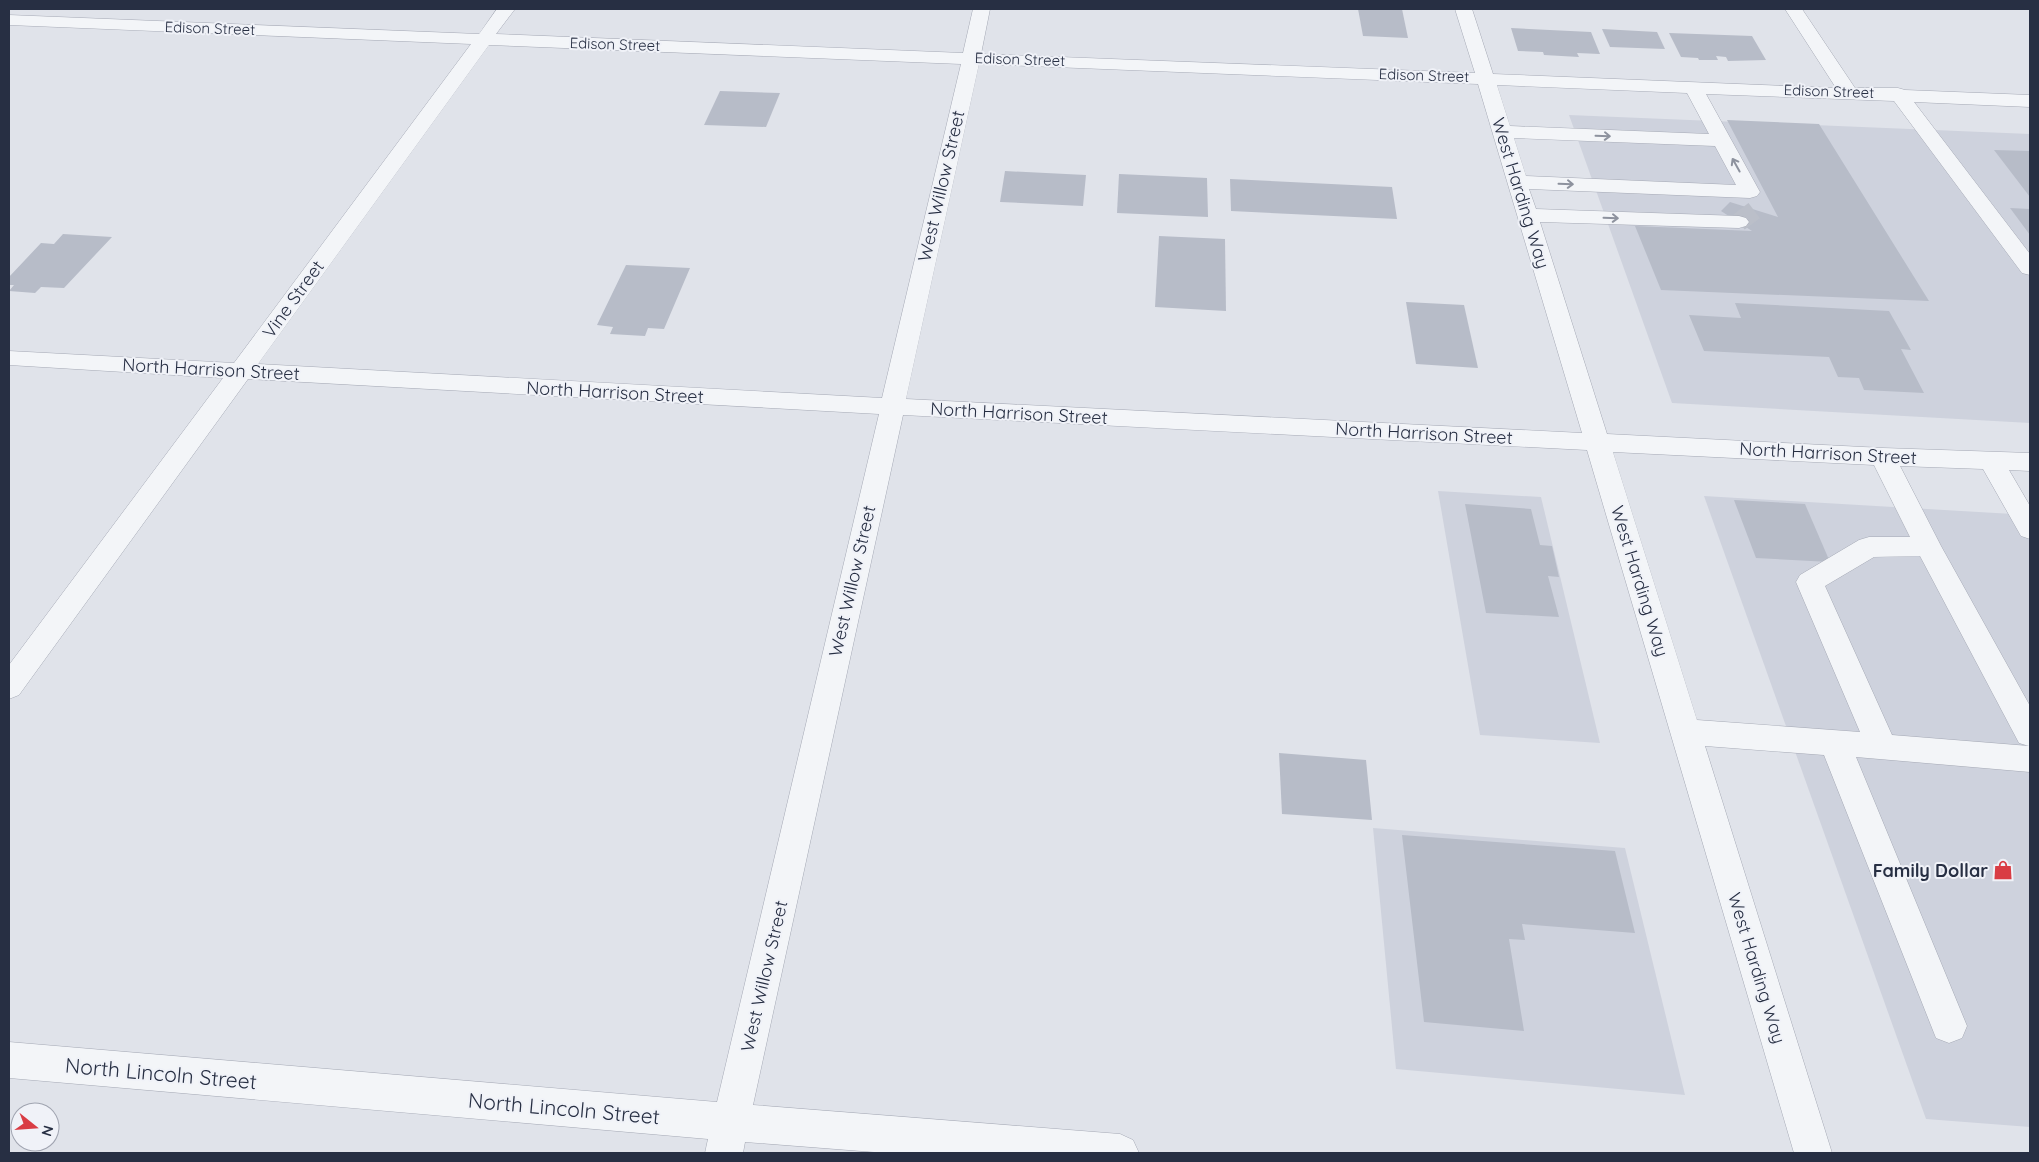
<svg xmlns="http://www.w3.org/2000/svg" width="2039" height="1162" font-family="Quicksand,sans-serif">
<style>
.built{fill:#ced2dd}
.building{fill:#b7bcc8}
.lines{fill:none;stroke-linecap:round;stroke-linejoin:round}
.minor-tunnel{stroke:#bbbfc9;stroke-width:19;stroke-dasharray:19 9;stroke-linecap:butt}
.minor-casing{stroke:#a5a9b5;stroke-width:1}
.minor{fill:#f3f5f8;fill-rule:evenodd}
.oneway{stroke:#8d929e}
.labels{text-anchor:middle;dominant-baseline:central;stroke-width:4;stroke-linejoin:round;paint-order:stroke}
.far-street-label{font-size:15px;fill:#272f43;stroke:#f0f2f8}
.street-label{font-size:18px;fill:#272f43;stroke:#f0f2f8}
.poi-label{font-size:18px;font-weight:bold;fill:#272f43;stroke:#f0f2f8;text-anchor:end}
.near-street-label{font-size:21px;fill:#272f43;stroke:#f0f2f8}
</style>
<rect width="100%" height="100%" fill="#e0e3ea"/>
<g class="built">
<polygon points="1569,115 2030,134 2030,423 1672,403"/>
<polygon points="1438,491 1541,497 1600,743 1480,735"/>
<polygon points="1704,496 2030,515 2030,1127 1926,1119"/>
<polygon points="1373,828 1625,848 1685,1095 1396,1069"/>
</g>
<g class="building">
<polygon points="1358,9 1402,9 1408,38 1363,36"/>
<polygon points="1511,28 1591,32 1600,54 1577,53 1579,57 1544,55 1543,52 1518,51"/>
<polygon points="1602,29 1657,32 1665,49 1610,47"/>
<polygon points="1669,33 1752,36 1766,60 1728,61 1726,57 1716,56 1718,60 1699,60 1698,58 1681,57"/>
<polygon points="720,91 780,93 766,127 704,125"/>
<polygon points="1727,120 1819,124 1929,301 1661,290 1635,226 1752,231 1721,211 1730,202 1778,217"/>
<polygon points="1994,150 2030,151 2030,197"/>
<polygon points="1005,171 1086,175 1083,206 1000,202"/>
<polygon points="1119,174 1207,178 1208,217 1117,213"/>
<polygon points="1230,179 1392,187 1397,219 1231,211"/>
<polygon points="2010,208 2030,209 2030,235"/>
<polygon points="63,234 112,237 64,288 41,287 35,293 9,291 14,285 9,285 9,277 41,243 54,244"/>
<polygon points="1159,236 1225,239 1226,311 1155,307"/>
<polygon points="626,265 690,268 664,329 648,328 645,336 610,334 613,327 597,325"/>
<polygon points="1406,302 1464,305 1478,368 1416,364"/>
<polygon points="1735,303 1889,311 1911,350 1901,349 1924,393 1864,390 1859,378 1838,377 1829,357 1704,351 1689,315 1741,318"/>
<polygon points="1734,500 1805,504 1830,562 1756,558"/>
<polygon points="1465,504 1531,509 1540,545 1552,546 1559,577 1548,576 1559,617 1486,613"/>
<polygon points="1279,753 1366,760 1372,820 1282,814"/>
<polygon points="1402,835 1615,851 1635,933 1522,924 1525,940 1509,939 1524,1031 1424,1022"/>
</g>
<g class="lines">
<polyline class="minor-tunnel" points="1739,222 1755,210"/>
<defs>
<path id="minor" d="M497 9H515L496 34 963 53 973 9H990L981 54 1475 73 1455 9H1472L1493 74 1836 88 1785 9H1802L1855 88H1898L1905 90 2030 95V107L1914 102 2030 254V275L2022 273 1894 101 1706 94 1760 192 1757 196 1750 198 1529 189 1536 209 1739 216 1746 218 1749 222 1746 226 1739 228 1540 222 1607 434 1883 448 2030 453V471L2009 470 2030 506V539L2021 536 1983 469 1900 466 1941 546 2030 706V772L1856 757 1967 1026 1962 1038 1949 1043 1936 1038 1824 755 1705 746 1832 1153H1794L1587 450 903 415 753 1105 1120 1134 1133 1140 1139 1153H887L745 1142 743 1153H705L708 1139 9 1078V1042L717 1102 879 414 248 379 19 695 9 699V665L223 378 9 365V351L234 363 471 44 9 25V15L479 34ZM489 45 961 64 882 398 258 364ZM979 64 1478 84 1582 433 906 399ZM1497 85 1687 93 1709 134 1510 126ZM1514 138 1715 146 1736 185 1526 176ZM1613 452 1874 465 1910 537H1869L1859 540 1800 575 1796 582 1860 732 1697 720ZM1920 556 2019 743 2029 746 1892 735 1825 586 1874 557Z"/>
</defs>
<use href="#minor" class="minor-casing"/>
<use href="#minor" class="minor"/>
</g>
<defs><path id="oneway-shaft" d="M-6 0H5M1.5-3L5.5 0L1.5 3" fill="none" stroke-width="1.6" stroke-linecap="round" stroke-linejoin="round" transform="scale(1.25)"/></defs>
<g class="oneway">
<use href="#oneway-shaft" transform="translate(1603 136) rotate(2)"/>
<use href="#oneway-shaft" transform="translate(1736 165) rotate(-119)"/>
<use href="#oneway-shaft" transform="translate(1566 184) rotate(2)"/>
<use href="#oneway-shaft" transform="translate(1611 218) rotate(2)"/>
</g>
<defs>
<symbol id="shop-bare" viewBox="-9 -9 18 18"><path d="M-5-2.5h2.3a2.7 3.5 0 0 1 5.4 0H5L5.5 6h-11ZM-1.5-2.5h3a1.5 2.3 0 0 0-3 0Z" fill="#d93c44" stroke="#f0f2f8" stroke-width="2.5" paint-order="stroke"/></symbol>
</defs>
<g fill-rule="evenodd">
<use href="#shop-bare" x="1989" y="856" width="28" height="28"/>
</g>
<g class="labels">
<g class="far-street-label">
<text transform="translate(210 28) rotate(2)">Edison Street</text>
<text transform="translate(615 44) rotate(2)">Edison Street</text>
<text transform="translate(1020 59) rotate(2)">Edison Street</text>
<text transform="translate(1424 75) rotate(2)">Edison Street</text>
<text transform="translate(1829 91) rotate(2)">Edison Street</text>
</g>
<g class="street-label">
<text transform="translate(941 186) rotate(-77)">West Willow Street</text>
<text transform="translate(1521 193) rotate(73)">West Harding Way</text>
<text transform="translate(293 299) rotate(-54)">Vine Street</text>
<text transform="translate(211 369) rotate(3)">North Harrison Street</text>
<text transform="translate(615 392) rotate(3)">North Harrison Street</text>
<text transform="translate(1019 413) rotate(3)">North Harrison Street</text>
<text transform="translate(1424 433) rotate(3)">North Harrison Street</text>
<text transform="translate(1828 453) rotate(3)">North Harrison Street</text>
<text transform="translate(852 581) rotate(-77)">West Willow Street</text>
<text transform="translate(1640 581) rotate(73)">West Harding Way</text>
<text transform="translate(1757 968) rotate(73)">West Harding Way</text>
<text transform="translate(764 976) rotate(-77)">West Willow Street</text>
</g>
<g class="poi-label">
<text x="1988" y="870">Family Dollar</text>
</g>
<g class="near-street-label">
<text transform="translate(161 1073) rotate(5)">North Lincoln Street</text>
<text transform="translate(564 1108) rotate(5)">North Lincoln Street</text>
</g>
</g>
<rect width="2039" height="1162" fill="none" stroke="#272f43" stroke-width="20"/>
<g transform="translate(35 1127) rotate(107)"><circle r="24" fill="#f0f2f8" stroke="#a0a4b0"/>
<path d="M0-4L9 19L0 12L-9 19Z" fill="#d93c44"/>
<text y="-8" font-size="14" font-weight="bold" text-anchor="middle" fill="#272f43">N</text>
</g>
</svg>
